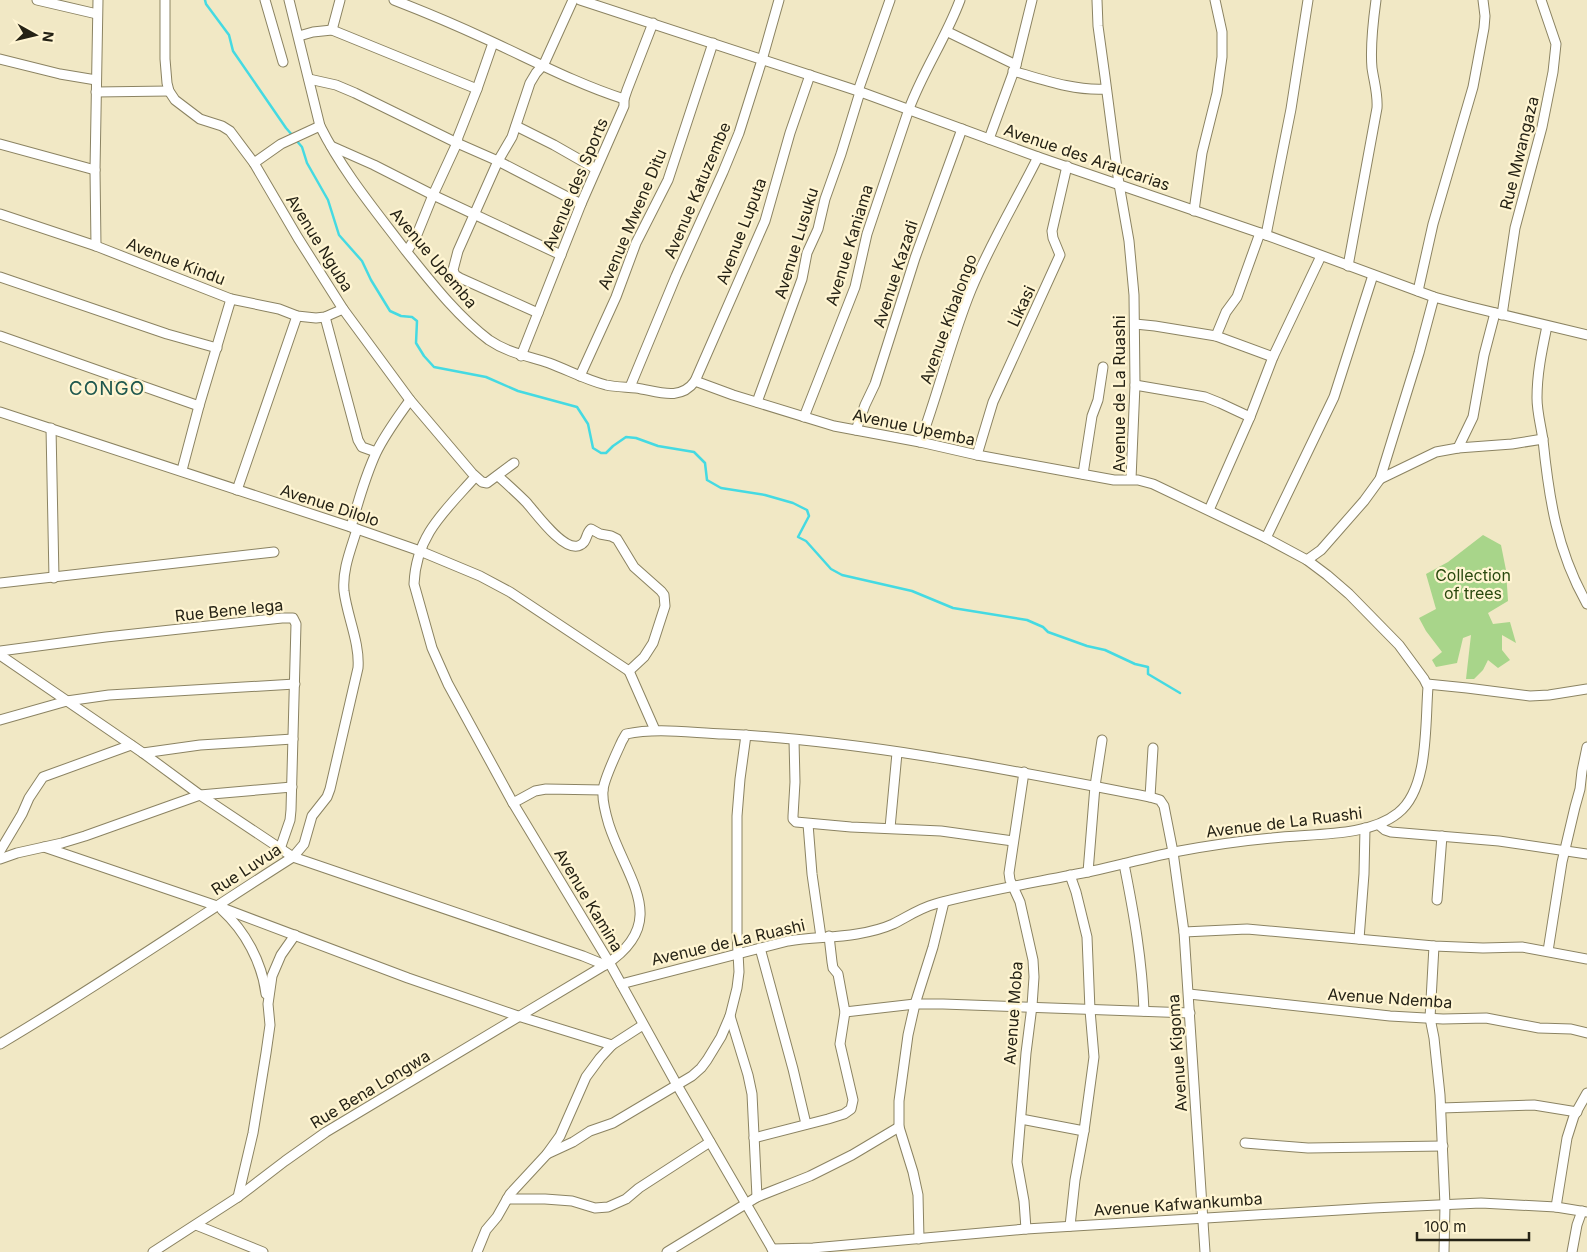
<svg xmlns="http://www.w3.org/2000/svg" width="1587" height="1252" font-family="Inter,sans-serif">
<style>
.green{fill:#a8d58a}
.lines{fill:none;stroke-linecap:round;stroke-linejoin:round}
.stream{stroke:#45dae2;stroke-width:2.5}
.minor-casing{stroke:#8b8362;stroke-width:11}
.minor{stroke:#fff;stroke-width:9}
.labels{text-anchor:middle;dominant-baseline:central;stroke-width:4.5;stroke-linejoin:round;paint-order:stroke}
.street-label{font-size:16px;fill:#252215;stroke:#fff5d2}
.park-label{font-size:16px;fill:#2a490f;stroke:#fff5d2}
.quarter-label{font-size:19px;letter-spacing:1px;fill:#1e574e;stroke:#fff5d2}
</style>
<rect width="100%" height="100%" fill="#f1e8c5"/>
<polygon class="green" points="1483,535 1501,545 1506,570 1508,601 1488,613 1493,624 1510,622 1516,643 1502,635 1502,650 1510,660 1498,668 1488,660 1483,670 1474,679 1466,679 1471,635 1463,638 1457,663 1436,667 1432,660 1442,652 1426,631 1419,618 1436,609 1426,574 1448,562"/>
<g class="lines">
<g class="stream">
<polyline points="205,0 206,4 229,35 233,51 286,128 293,136"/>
<polyline points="296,140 302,147 307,163 328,200 339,235 362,261 371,280 390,311 401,316 412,317 417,321 416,343 424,356 434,367 486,377 518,391 577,407 588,424 593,448 601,453 606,453 613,446 626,437 636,438 658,446 694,452 705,463 707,480 721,488 765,495 793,503 807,510 809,516 798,537 806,541 831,569 842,575 912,591 953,608 1027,620 1043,627 1048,632 1087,646 1105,650 1135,664 1148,667 1148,674 1180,693"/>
</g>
<defs>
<g id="minor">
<polyline points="37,0 97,14"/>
<polyline points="165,0 165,59 167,83 169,91 175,100 200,119 222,126 230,131 254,163 298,238 343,309 410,400 472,473 482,482 487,483 514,463"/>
<polyline points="265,0 283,62"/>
<path d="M289 0 320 126C343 172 375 210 406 251 431 282 457 316 489 340 508 353 528 356 549 363 568 370 586 380 606 385 615 387 626 387 636 388 657 391 680 402 695 381L765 221 790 133 810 75"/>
<path d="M394 0C425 12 456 25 486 39 532 60 577 84 624 99"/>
<polyline points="580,0 858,91 1038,157 1266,235 1434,297 1467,306 1587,335"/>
<polyline points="1097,0 1098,26 1105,77 1119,184 1129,241 1134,295 1135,385 1131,479"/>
<polyline points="332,30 340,0"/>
<polyline points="948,32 1016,65"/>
<polyline points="299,36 313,32 332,30 477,89"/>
<polyline points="0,59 60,74 96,80"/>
<path d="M1013 71C1044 80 1075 91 1106 89"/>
<polyline points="309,79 336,85 355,93 457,143 498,161 581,204"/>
<polyline points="858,91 890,0"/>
<polyline points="96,92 169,91"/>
<polyline points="516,126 554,145 596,169"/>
<polyline points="989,139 1016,65 1032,0"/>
<polyline points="0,144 95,170"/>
<polyline points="331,146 374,165 433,195 561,255"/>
<polyline points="254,163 281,144 320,126"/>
<polyline points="1194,211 1202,153 1217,93 1222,57 1222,32 1215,0"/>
<polyline points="0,214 96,246 231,299 279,309 297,316 316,318 325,317 343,309"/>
<polyline points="1266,235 1291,109 1308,0"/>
<polyline points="96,246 95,170 98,0"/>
<polyline points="407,251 416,237 433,195 457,143 458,137 477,89 493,43"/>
<path d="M1348 266 1377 108C1378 94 1374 82 1372 68 1370 46 1373 22 1376 0"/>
<polyline points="0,277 167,334 217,348"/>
<polyline points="1418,291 1433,224 1473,87 1484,28 1485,16 1483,0"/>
<polyline points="538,313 460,278 455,275 453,270 458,251 498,161 512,137 530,83 536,73 544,64 573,0"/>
<polyline points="1502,315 1515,228 1542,127 1553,72 1556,44 1541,0"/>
<polyline points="325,317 358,440 362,447 376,452"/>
<polyline points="1135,324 1155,326 1216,336 1273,357"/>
<path d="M1547 326C1542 350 1537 373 1537 398 1537 412 1541 426 1543 440 1549 499 1557 551 1587 604"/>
<polyline points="0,336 199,406"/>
<polyline points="1216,336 1226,312 1237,297 1260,233"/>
<polyline points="521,356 581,204 624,106 624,99 627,90 653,23"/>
<polyline points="580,376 616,297 636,243 668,180 713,43"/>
<polyline points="1135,385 1205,397 1220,403 1250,417"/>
<polyline points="630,387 676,276 723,172 739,133 762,60 779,0"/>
<polyline points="757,402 802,279 807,253 818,229 825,199 841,154 860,92"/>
<polyline points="0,412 357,529 420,551 480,576 510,592 629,671"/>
<path d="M804 417 855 287 867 234 909 109C923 71 946 38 960 0"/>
<polyline points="51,428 54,578"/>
<polyline points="856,430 865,405 875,384 915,258 962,129"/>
<path d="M920 442C939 391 951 339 971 290 990 244 1016 201 1038 157"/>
<polyline points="1458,448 1473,417 1484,355 1495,313"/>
<polyline points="977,455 993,402 1060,255 1053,238 1052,231 1067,166"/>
<polyline points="182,470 199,406 231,299"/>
<polyline points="1083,474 1092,416 1098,400 1103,367"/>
<path d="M498 476C507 484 517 493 526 502 536 513 562 550 578 546 588 543 585 534 591 529L600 534 611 536 617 539 634 567 661 591 664 595 665 606 653 643 644 657 629 671"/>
<path d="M475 477C445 511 416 535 414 584L432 648 448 684 513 803 609 962 677 1085 774 1252"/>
<polyline points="1380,479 1436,452 1458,448 1512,444 1543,439"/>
<polyline points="237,490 297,316"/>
<polyline points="1209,510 1250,417 1273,357 1321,256"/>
<path d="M351 527C358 502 365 477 376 453 385 434 398 417 410 400"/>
<polyline points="1266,538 1334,397 1373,275"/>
<polyline points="1307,560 1321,550 1364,501 1380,479 1419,353 1434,297"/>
<polyline points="0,583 274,552"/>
<polyline points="0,651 106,637 282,618 293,618 296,624 291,810 290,820 280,849"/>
<polyline points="0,655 143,753 200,795 293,857 583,956 605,965"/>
<polyline points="629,671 655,730"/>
<polyline points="1427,684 1467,688 1530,696 1549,695 1587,689"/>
<polyline points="0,720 67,701 109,695 295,684"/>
<polyline points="794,740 795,782 793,816 793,819 796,822 851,827 941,831 1013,841"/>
<polyline points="143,753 200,745 293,739"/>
<polyline points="1024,772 1009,873 1010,880 1020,902 1033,960 1034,977 1032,1006 1026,1053 1017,1162 1024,1201 1026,1229"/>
<polyline points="1150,797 1153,748"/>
<polyline points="513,803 535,791 546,789 603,790"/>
<polyline points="808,824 812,874 821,937"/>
<polyline points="1379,825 1385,830 1391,832 1499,841 1587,854"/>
<polyline points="890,828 897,753"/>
<polyline points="44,847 217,906 408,978 518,1016 612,1045 643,1025"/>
<polyline points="0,851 22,814 29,798 43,777 131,745"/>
<polyline points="0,859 17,853 62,843 85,836 200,795 292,787"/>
<path d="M1124 864C1134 914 1142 960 1144 1011"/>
<polyline points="1088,872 1095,786 1102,740"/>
<polyline points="1070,875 1076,892 1087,937 1090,1010 1094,1057 1084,1131"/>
<polyline points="1437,900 1442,836"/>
<path d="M222 910C245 931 262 962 266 994"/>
<polyline points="1184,932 1247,929 1434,946 1483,948 1522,947 1587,959"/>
<polyline points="1359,939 1364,874 1365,828"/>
<polyline points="1434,946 1430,1018 1434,1038 1440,1095 1445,1205 1444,1252"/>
<polyline points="760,948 793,1069 806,1124"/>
<polyline points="1548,951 1562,862 1575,807 1580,789 1582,771 1587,747"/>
<path d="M621 984 788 941C811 937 834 938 857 934 869 932 882 929 893 924 907 917 920 908 935 904 986 890 1039 882 1092 871 1119 865 1146 858 1174 852 1206 846 1239 841 1272 838 1310 833 1367 838 1398 813 1429 789 1425 724 1428 687L1424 679 1399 645 1349 594 1327 575 1307 560 1266 538 1153 484 1138 480H1114L977 455 920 442 834 426 733 395 695 381"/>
<polyline points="1189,994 1390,1016 1443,1019 1486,1018 1539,1028 1571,1029 1587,1033"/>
<polyline points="845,1012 915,1004 943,1004 1190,1013"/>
<polyline points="730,1016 748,1075 752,1094 757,1197"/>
<path d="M0 1044C100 985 195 919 293 857L304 844 312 816 327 797 330 789 358 668C360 643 347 616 344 591 342 570 351 549 357 529"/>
<polyline points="1441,1108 1534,1105 1577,1112"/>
<polyline points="1021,1119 1084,1131 1075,1180 1070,1226"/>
<polyline points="754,1138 828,1119 844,1114 851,1109 853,1100 840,1044 845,1012 838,974 833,968 832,962 829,936"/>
<polyline points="1245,1143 1308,1148 1443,1146"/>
<polyline points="547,1154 573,1142 590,1131 613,1123 692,1076 701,1068 707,1060 721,1037 730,1016 737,988 739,972 737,933 737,816 740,779 746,735"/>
<polyline points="238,1197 253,1133 266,1053 270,1025 268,1004 272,976 281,955 295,935"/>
<polyline points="507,1199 545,1199 572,1201 595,1208 608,1207 626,1199 639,1188 710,1142"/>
<polyline points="1556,1207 1567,1138 1574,1116 1587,1093"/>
<polyline points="196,1225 263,1252"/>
<polyline points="919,1239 918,1195 913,1172 899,1127 899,1101 908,1035 915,1004 933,947 944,902"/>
<polyline points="772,1249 813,1248 1026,1229 1373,1208 1481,1203 1556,1207 1587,1212"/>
<path d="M153 1252 238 1197 285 1161 326 1132 605 965C671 922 627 880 609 825 606 815 602 802 603 791 603 781 617 752 622 741L626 734C658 727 692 733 724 734 867 741 1009 770 1150 797L1160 800 1164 806 1173 852 1184 932 1205 1252"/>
<polyline points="477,1252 486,1230 497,1217 510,1194 547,1154 560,1136 586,1077 600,1058 612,1045"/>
<polyline points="667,1252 757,1197 810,1176 852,1155 899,1127"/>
<polyline points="1572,1252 1577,1225 1582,1211"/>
</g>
</defs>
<use href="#minor" class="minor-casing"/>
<use href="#minor" class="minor"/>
</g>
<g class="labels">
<g class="street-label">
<text transform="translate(1519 153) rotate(-76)">Rue Mwangaza</text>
<text transform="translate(1087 157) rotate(19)">Avenue des Araucarias</text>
<text transform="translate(575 184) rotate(-67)">Avenue des Sports</text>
<text transform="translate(697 190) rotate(-67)">Avenue Katuzembe</text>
<text transform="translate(632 219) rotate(-67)">Avenue Mwene Ditu</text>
<text transform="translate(741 231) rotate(-69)">Avenue Luputa</text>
<text transform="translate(320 243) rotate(58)">Avenue Nguba</text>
<text transform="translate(796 243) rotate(-73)">Avenue Lusuku</text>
<text transform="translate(849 245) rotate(-73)">Avenue Kaniama</text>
<text transform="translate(434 258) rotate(50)">Avenue Upemba</text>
<text transform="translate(176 261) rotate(21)">Avenue Kindu</text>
<text transform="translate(895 274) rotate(-72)">Avenue Kazadi</text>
<text transform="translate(1021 306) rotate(-65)">Likasi</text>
<text transform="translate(948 319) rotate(-70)">Avenue Kibalongo</text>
<text transform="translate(1119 394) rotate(-90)">Avenue de La Ruashi</text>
<text transform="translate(914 427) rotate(12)">Avenue Upemba</text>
<text transform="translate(330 505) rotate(18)">Avenue Dilolo</text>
<text transform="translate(229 610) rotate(-6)">Rue Bene lega</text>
<text transform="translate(1284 822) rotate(-7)">Avenue de La Ruashi</text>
<text transform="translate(246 869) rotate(-33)">Rue Luvua</text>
<text transform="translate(589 900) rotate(59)">Avenue Kamina</text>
<text transform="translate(728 942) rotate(-13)">Avenue de La Ruashi</text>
<text transform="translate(1390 998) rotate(4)">Avenue Ndemba</text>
<text transform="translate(1013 1013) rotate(-86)">Avenue Moba</text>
<text transform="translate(1177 1053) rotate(-94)">Avenue Kigoma</text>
<text transform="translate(370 1089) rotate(-31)">Rue Bena Longwa</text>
<text transform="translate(1178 1204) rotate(-4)">Avenue Kafwankumba</text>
</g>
<g class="park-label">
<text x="1473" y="575">Collection<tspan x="1473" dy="18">of trees</tspan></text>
</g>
<g class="quarter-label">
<text x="107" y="388">CONGO</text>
</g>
</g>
<g transform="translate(35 35) rotate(98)" stroke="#fff5d2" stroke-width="4" paint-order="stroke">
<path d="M0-4L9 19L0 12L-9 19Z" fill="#252215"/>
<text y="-8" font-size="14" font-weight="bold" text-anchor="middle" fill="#252215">N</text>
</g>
<path d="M1417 1232v8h112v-8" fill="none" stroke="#252215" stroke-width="2.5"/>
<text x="1424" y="1232" font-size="15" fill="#252215" stroke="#fff5d2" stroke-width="4" paint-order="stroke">100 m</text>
</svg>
